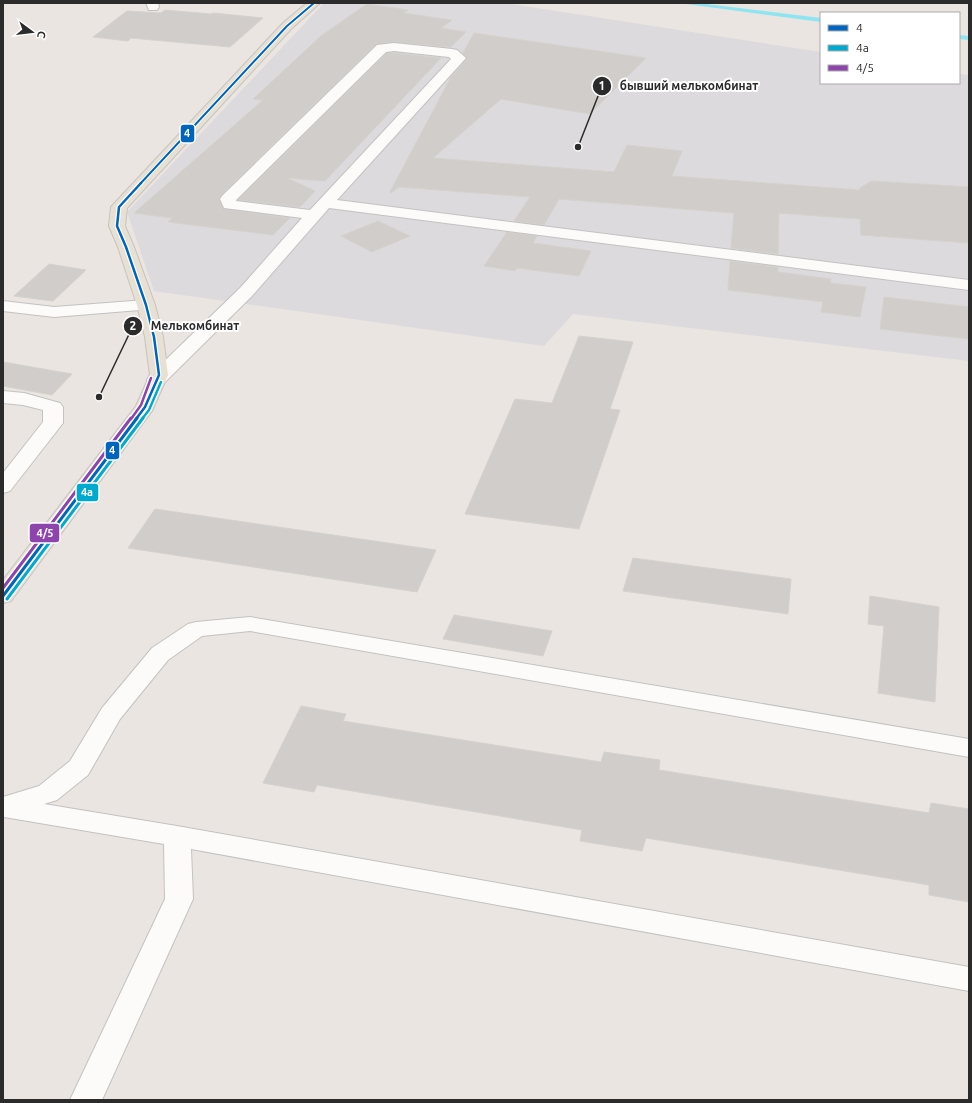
<svg xmlns="http://www.w3.org/2000/svg" width="972" height="1103" font-family="Ubuntu,sans-serif">
<style>
.industrial{fill:#dcdadc}
.lines{fill:none;stroke-linecap:round;stroke-linejoin:round}
.stream{fill:#8ee5f1;fill-rule:evenodd}
.building{fill:#d1cdca;stroke:#d5d1cc}
.minor-casing{stroke:#c3c2c2;stroke-width:2}
.major-casing{stroke:#c5c3c1;stroke-width:2}
.minor{fill:#fcfbfa;fill-rule:evenodd}
.major{fill:#e8e0d2;fill-rule:evenodd}
.bus-1-far2-casing{stroke:#fff;stroke-width:4}
.bus-1-far1-casing{stroke:#fff;stroke-width:5}
.bus-1-casing{stroke:#fff;stroke-width:6}
.bus-2-far1-casing{stroke:#fff;stroke-width:5}
.bus-2-casing{stroke:#fff;stroke-width:6}
.bus-3-far1-casing{stroke:#fff;stroke-width:5}
.bus-3-casing{stroke:#fff;stroke-width:6}
.bus-1-far2{stroke:#0065bd;stroke-width:2}
.bus-1-far1{stroke:#0065bd;stroke-width:2.5}
.bus-1{stroke:#0065bd;stroke-width:3}
.bus-2-far1{stroke:#00a9ce;stroke-width:2.5}
.bus-2{stroke:#00a9ce;stroke-width:3}
.bus-3-far1{stroke:#8e44ad;stroke-width:2.5}
.bus-3{stroke:#8e44ad;stroke-width:3}
.leader{fill:none;stroke:#2b2b2b;stroke-width:1.5}
.callout-dot{fill:#2b2b2b;stroke:#fff;stroke-width:1.5}
.mark-label{font-size:12px;text-anchor:middle;font-weight:bold;fill:#fff}
.callout-label{font-size:12px;text-anchor:middle;font-weight:bold;fill:#2b2b2b;stroke:#fff;stroke-width:4;stroke-linejoin:round;paint-order:stroke}
.line-badge{stroke:#fff;stroke-width:1.5}
.badge-label{font-size:11px;text-anchor:middle;font-weight:bold;fill:#fff}
</style>
<rect width="100%" height="100%" fill="#eae5e0"/>
<polygon class="industrial" points="326,3 504,3 821,52 821,83 959,83 959,74 969,75 969,361 573,314 544,346 154,291 127,212 323,4"/>
<g class="lines">
<g class="stream">
<polygon points="684,3 698,3 821,18 821,22 686,4"/>
<polygon points="959,35 969,36 969,40 959,39"/>
</g>
</g>
<g class="building">
<polygon points="367,4 408,10 403,13 452,20 441,28 466,32 451,47 394,42 376,44 221,195 219,200 224,209 290,218 273,235 168,222 172,218 134,213 263,100 253,99 322,35"/>
<polygon points="165,10 211,14 213,13 263,18 230,47 131,38 128,41 93,37 127,11 161,13"/>
<polygon points="474,33 646,58 590,114 501,99 433,158 614,172 627,145 682,151 672,176 860,190 860,188 871,181 969,187 969,243 861,235 860,219 779,213 778,254 731,248 734,213 559,199 544,225 514,221 530,197 399,187 391,193 390,192 451,77 467,59 463,53"/>
<polygon points="387,53 394,53 441,58 325,181 287,178 315,191 300,207 238,200"/>
<polygon points="378,221 410,236 372,252 341,236"/>
<polygon points="507,232 537,236 533,243 591,251 579,276 517,268 515,271 484,266"/>
<polygon points="730,261 778,267 778,272 831,279 830,283 866,287 860,317 821,312 823,302 728,290"/>
<polygon points="49,264 86,270 53,301 14,296"/>
<polygon points="884,297 969,307 969,339 880,329"/>
<polygon points="579,336 633,342 610,409 620,410 579,529 465,514 515,399 552,403"/>
<polygon points="3,362 72,374 52,395 3,386"/>
<polygon points="155,509 436,550 417,592 128,548"/>
<polygon points="633,558 791,579 788,614 623,591"/>
<polygon points="870,596 939,607 935,702 878,693 884,626 868,624"/>
<polygon points="454,615 552,631 543,656 443,639"/>
<polygon points="301,706 346,714 343,721 601,762 604,752 660,760 659,770 929,813 931,803 969,809 969,902 929,895 929,885 646,838 642,851 580,841 582,830 317,785 314,792 263,783"/>
</g>
<g class="lines">
<defs>
<g id="minor">
<polygon points="146,3 158,3 159,7 157,10 149,10"/>
<path d="M394 43 452 49 457 50 466 58 337 200 969 280V290L329 208 252 296 163 384 156 386 149 384 147 380 149 376 240 288 302 218 224 208 220 199 222 196 377 45ZM394 51 449 57 451 59 310 210 236 201V200L386 52Z"/>
<polygon points="146,300 152,301 155,305 152,309 54,317 3,311 3,301 54,307"/>
<polygon points="3,391 24,393 60,403 63,407 63,423 10,491 3,493 3,473 43,422 43,410 23,405 3,403"/>
<polygon points="250,617 969,739 969,757 250,631 202,636 168,660 120,719 88,775 57,800 44,804 177,826 969,967 969,991 191,849 193,899 102,1100 70,1100 165,899 164,844 4,817 3,797 39,786 70,761 102,708 152,648 188,624 196,622"/>
</g>
<polygon id="major" points="307,3 320,3 291,29 127,208 125,226 134,247 155,305 163,337 168,375 152,411 11,601 3,603 3,580 136,406 150,375 145,337 137,305 118,247 109,226 111,207 283,23"/>
</defs>
<use href="#minor" class="minor-casing"/>
<use href="#major" class="major-casing"/>
<use href="#minor" class="minor"/>
<use href="#major" class="major"/>
<defs>
<polyline id="bus-1-far2" points="140,184 287,26 314,3"/>
<polyline id="bus-1-far1" points="136,419 145,407 159,375 154,337 146,305 126,247 117,226 119,207 141,183"/>
<polyline id="bus-1" points="3,596 137,418"/>
<polyline id="bus-2-far1" points="142,419 149,410 161,382"/>
<polyline id="bus-2" points="7,599 143,418"/>
<polyline id="bus-3-far1" points="131,419 141,405 151,378"/>
<polyline id="bus-3" points="3,588 131,418"/>
</defs>
<use href="#bus-1-far2" class="bus-1-far2-casing"/>
<use href="#bus-1-far1" class="bus-1-far1-casing"/>
<use href="#bus-1" class="bus-1-casing"/>
<use href="#bus-2-far1" class="bus-2-far1-casing"/>
<use href="#bus-2" class="bus-2-casing"/>
<use href="#bus-3-far1" class="bus-3-far1-casing"/>
<use href="#bus-3" class="bus-3-casing"/>
<use href="#bus-1-far2" class="bus-1-far2"/>
<use href="#bus-1-far1" class="bus-1-far1"/>
<use href="#bus-1" class="bus-1"/>
<use href="#bus-2-far1" class="bus-2-far1"/>
<use href="#bus-2" class="bus-2"/>
<use href="#bus-3-far1" class="bus-3-far1"/>
<use href="#bus-3" class="bus-3"/>
</g>
<path class="leader" d="M578 147L602 86M99 397L133 326"/>
<g class="callout-dot">
<circle cx="578" cy="147" r="4"/>
<circle cx="99" cy="397" r="4"/>
<circle cx="602" cy="86" r="10"/>
<circle cx="133" cy="326" r="10"/>
</g>
<g class="mark-label">
<text x="602" y="90">1</text>
<text x="133" y="330">2</text>
</g>
<g class="callout-label">
<text x="689" y="90">бывший мелькомбинат</text>
<text x="195" y="330">Мелькомбинат</text>
</g>
<g class="line-badge">
<rect x="180" y="124" width="15" height="19" rx="4" fill="#0065bd"/>
<rect x="105" y="441" width="15" height="19" rx="4" fill="#0065bd"/>
<rect x="76" y="483" width="23" height="19" rx="4" fill="#00a9ce"/>
<rect x="29" y="523" width="31" height="20" rx="4" fill="#8e44ad"/>
</g>
<g class="badge-label">
<text x="187" y="137">4</text>
<text x="112" y="454">4</text>
<text x="87" y="496">4а</text>
<text x="45" y="537">4/5</text>
</g>
<rect width="972" height="1103" fill="none" stroke="#2b2b2b" stroke-width="8"/>
<rect x="820" y="12" width="140" height="72" fill="#ffffff" stroke="#aaaaaa"/>
<rect x="828" y="25" width="20" height="6" fill="#0065bd" stroke="#aaaaaa"/>
<text x="856" y="32" font-size="12" fill="#2b2b2b">4</text>
<rect x="828" y="45" width="20" height="6" fill="#00a9ce" stroke="#aaaaaa"/>
<text x="856" y="52" font-size="12" fill="#2b2b2b">4а</text>
<rect x="828" y="65" width="20" height="6" fill="#8e44ad" stroke="#aaaaaa"/>
<text x="856" y="72" font-size="12" fill="#2b2b2b">4/5</text>
<g transform="translate(32 32) rotate(105)" stroke="#ffffff" stroke-width="3" paint-order="stroke">
<path d="M0-3L7 15L0 10L-7 15Z" fill="#2b2b2b"/>
<text y="-6" font-size="11" font-weight="bold" text-anchor="middle" fill="#2b2b2b">С</text>
</g>
</svg>
